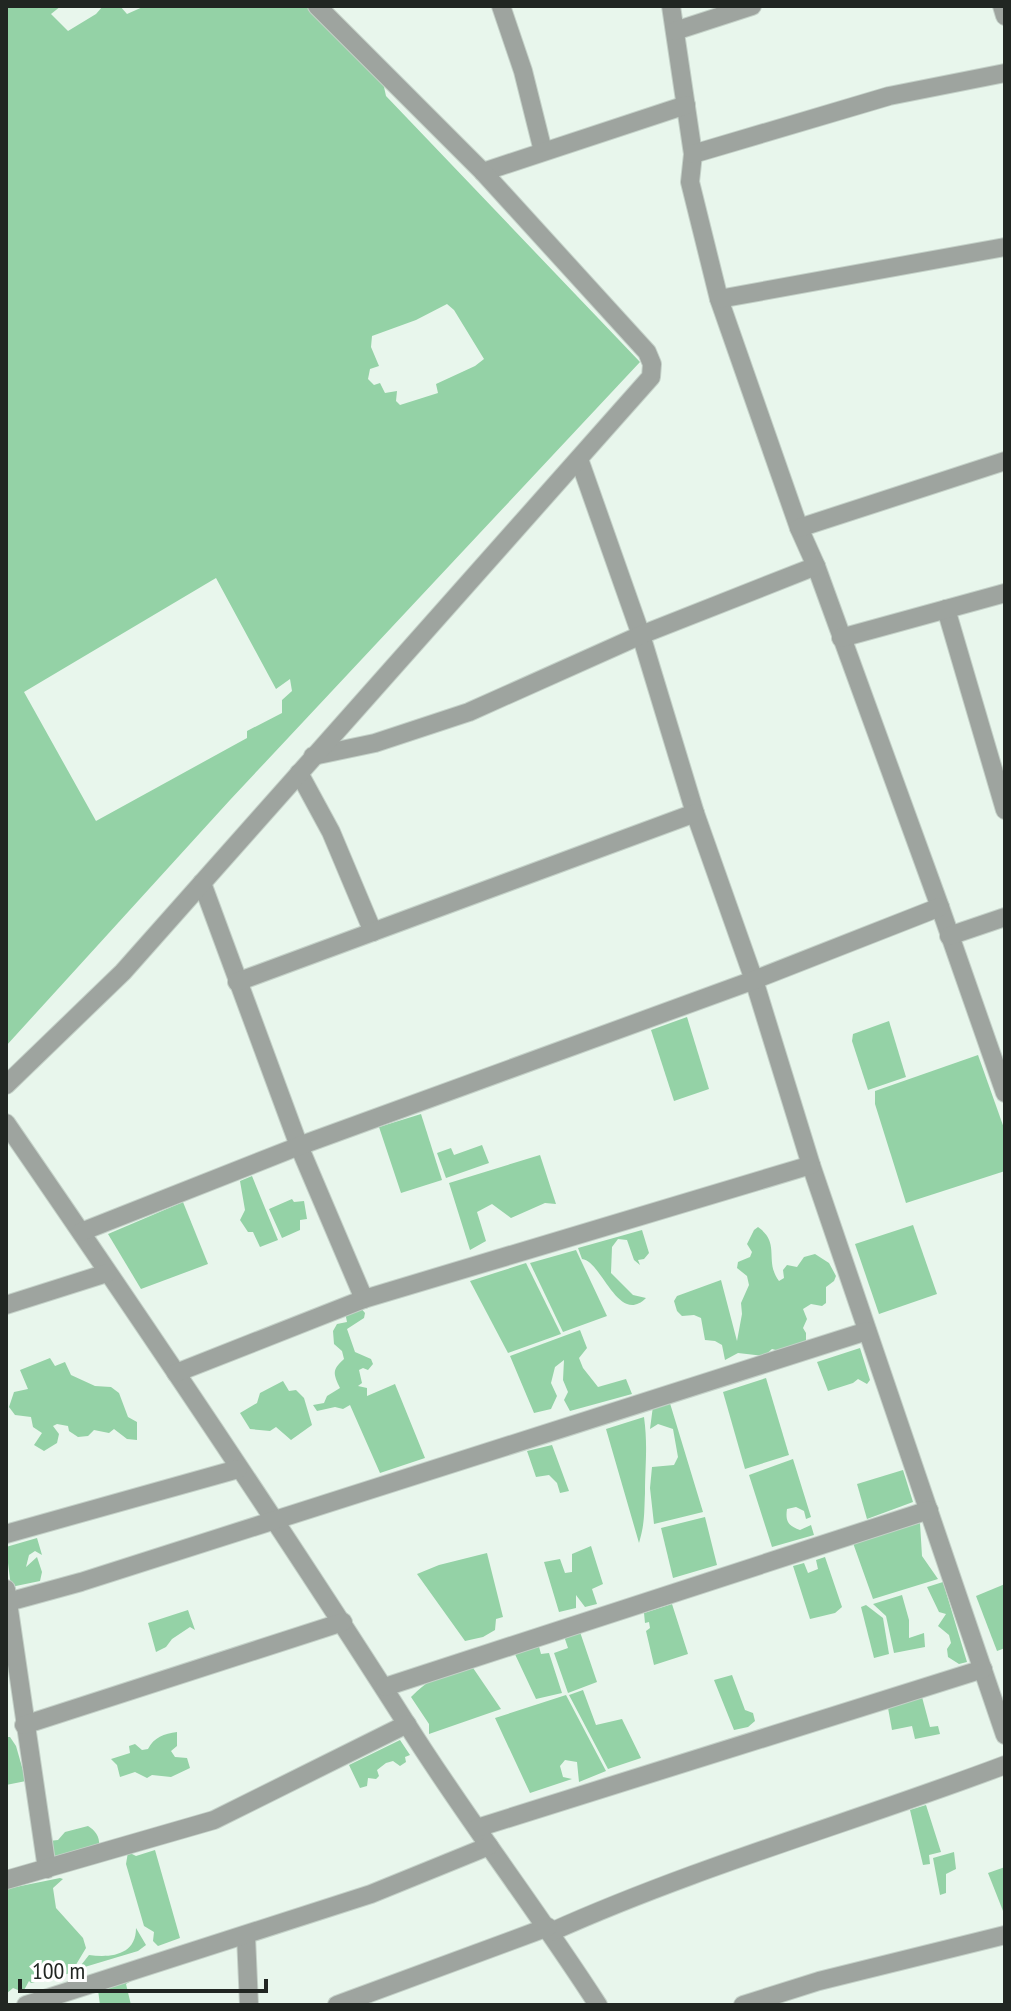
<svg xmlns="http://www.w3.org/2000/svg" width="1011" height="2011" font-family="'PT Sans Narrow',sans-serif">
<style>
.green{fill:#94d2a6;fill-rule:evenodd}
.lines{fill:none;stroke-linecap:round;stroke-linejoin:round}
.minor-casing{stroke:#c4d1c8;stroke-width:20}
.minor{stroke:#9ea49f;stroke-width:18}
</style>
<rect width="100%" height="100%" fill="#e8f6ec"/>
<g class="green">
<path d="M6 6H61L51 14 68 31 96 14 103 6H120L127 14 145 6H310L382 78 386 96 640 362 230 800 6 1046ZM447 304 454 310 484 359 475 366 436 384 438 393 400 405 396 401 397 391 385 393 380 383 374 385 368 379 370 369 379 366 371 347 372 336 416 320ZM216 578 276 689 290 679 292 691 282 700V713L247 731V738L96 821 24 692Z"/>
<polygon points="687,1017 709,1089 674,1101 651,1030"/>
<polygon points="889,1021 906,1077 868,1090 852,1041 853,1034"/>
<polygon points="978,1055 1005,1131 1005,1171 906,1203 875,1104 875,1091"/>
<polygon points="421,1114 442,1180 401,1193 379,1127"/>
<polygon points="482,1145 489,1163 446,1178 437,1153 451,1148 454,1155"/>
<polygon points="540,1155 556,1204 545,1203 511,1218 492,1204 477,1212 486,1241 470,1250 449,1183"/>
<polygon points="252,1176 278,1240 260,1247 253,1232 248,1232 240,1220 245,1210 240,1181"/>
<polygon points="292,1199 294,1202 304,1201 307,1219 300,1220 300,1230 282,1238 269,1209"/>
<polygon points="183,1202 208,1264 141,1289 108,1234"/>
<polygon points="913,1225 937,1294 879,1314 855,1244"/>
<path d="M758 1227C781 1243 764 1261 779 1281L784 1278 783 1270 787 1265 797 1267 804 1257 815 1254 829 1263 836 1276 834 1281 826 1287V1303L822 1306 811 1304 803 1309 807 1319 803 1328 806 1333V1343L783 1352 772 1349 764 1356 738 1353 725 1360 722 1345 715 1341 705 1340 701 1318 694 1315 682 1316 677 1311 674 1301 677 1296 721 1280 737 1341 742 1314 741 1303 749 1285 747 1276 737 1268 738 1262 750 1257 752 1252 747 1244 754 1230Z"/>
<path d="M642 1230 649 1253 644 1259 638 1260 640 1265 634 1260 627 1240 618 1239 612 1247 611 1273 633 1295 646 1298C618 1326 602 1261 582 1259L578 1248Z"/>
<polygon points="576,1250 607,1316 563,1332 530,1263"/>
<polygon points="526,1263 561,1334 508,1353 470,1281"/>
<path d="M360 1307 365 1313 364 1318 347 1329 355 1352 371 1359 373 1364 368 1370 363 1368 359 1370 362 1383 358 1386 367 1388V1396L395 1384 425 1458 380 1473 350 1405 343 1409 335 1407 317 1411 313 1405 324 1403 327 1396 340 1388C333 1373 332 1370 344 1359L342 1351 334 1344 333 1331 337 1324 347 1322 345 1312Z"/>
<polygon points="580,1330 587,1348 579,1358 583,1368 598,1387 626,1379 632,1394 570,1411 564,1400 568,1392 563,1380 564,1360 555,1367 551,1383 557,1396 551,1409 534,1413 510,1356"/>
<polygon points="860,1348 870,1380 867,1384 858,1379 853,1383 828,1391 817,1362"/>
<polygon points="50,1358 55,1366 65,1362 71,1375 95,1386 111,1387 119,1393 128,1417 137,1422 137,1440 127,1439 114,1429 109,1433 94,1430 88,1436 78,1437 69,1431 68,1426 57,1424 53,1426 59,1434 57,1443 44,1451 34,1445 42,1433 33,1427 31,1417 15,1415 9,1407 14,1392 28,1389 20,1370"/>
<polygon points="766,1378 789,1455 745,1469 723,1392"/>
<polygon points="283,1381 289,1391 296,1390 304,1398 312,1425 291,1440 276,1427 270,1431 250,1429 240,1413 257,1403 260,1393"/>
<polygon points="669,1400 703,1512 654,1524 650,1488 652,1467 674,1465 678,1457 673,1429 658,1424 650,1429 653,1406"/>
<path d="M644 1417C648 1446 645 1465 645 1493 644 1514 645 1522 639 1543L606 1429Z"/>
<polygon points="552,1445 569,1491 560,1493 557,1483 549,1475 536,1477 527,1451"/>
<path d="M793 1459 811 1517 806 1519 804 1511 796 1507 787 1509C785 1522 789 1526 800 1530L811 1525 814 1535 772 1547 749 1475Z"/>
<polygon points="903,1470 913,1502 867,1519 857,1484"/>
<polygon points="705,1517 717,1565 673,1578 661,1528"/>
<polygon points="920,1523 922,1556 938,1579 873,1599 853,1543"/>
<polygon points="37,1538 42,1555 35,1551 29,1555 26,1567 37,1557 42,1572 40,1581 11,1587 6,1547"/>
<polygon points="591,1546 603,1584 592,1589 597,1604 585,1607 576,1595 576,1608 559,1612 544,1562 560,1559 565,1573 572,1572 572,1554"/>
<polygon points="487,1553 503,1617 496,1619 495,1630 483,1637 465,1641 417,1574 439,1565"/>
<polygon points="825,1557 842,1607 835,1613 810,1619 793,1566 804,1563 808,1573 818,1569 816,1560"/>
<polygon points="943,1582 967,1662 959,1664 948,1657 947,1649 951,1643 949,1635 938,1626 946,1614 939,1612 927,1587"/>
<polygon points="1005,1584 1005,1648 997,1651 976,1596"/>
<polygon points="902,1595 909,1620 909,1638 924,1633 925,1647 894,1653 886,1616 873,1604"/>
<polygon points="672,1604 688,1654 654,1665 646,1631 650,1628 649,1622 645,1623 644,1613"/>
<polygon points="866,1605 883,1618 889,1654 874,1658 861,1607"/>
<polygon points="188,1610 195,1630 190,1627 172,1639 166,1647 156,1652 148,1623"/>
<polygon points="580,1632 597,1682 568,1693 554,1653 568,1648 564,1636"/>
<polygon points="538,1643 541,1654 549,1653 562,1693 536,1699 513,1650"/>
<path d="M469 1662 501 1709 429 1734V1724L411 1697C426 1681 448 1668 469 1662Z"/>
<polygon points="732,1675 745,1710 753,1713 755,1721 748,1727 734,1730 714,1680"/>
<polygon points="583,1690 596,1725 622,1719 641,1758 608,1769 569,1695"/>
<polygon points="566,1695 606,1771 579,1782 577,1762 565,1760 560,1766 563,1777 572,1779 530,1793 495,1718"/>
<polygon points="922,1697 930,1727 938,1726 940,1734 915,1739 912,1726 892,1730 888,1708"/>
<path d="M177 1732V1746L171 1751 175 1757 187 1758 190 1768 171 1777 152 1775 147 1778 135 1772 120 1777 117 1765 111 1759 130 1753 129 1746 135 1744 142 1750 148 1749C154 1737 164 1734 177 1732Z"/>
<polygon points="6,1737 10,1737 16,1746 26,1781 6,1785"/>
<polygon points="400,1740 410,1755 405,1757 406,1762 400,1766 393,1761 386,1763 377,1770 379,1776 376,1779 368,1778 367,1786 360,1788 349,1765"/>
<polygon points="926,1805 941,1852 929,1855 930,1864 923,1865 910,1810"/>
<path d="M88 1826C95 1830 100 1837 99 1845L58 1859 51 1851 49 1841 58 1840 65 1832Z"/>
<polygon points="155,1850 180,1938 158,1946 153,1941 154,1932 144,1926 126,1864 128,1852 136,1856"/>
<polygon points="954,1852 956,1869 946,1874 946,1893 940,1895 933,1858"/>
<polygon points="1005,1867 1005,1916 988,1873"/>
<polygon points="60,1878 63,1879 53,1888 56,1908 83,1938 86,1948 71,1973 31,1983 29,1981 23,1992 13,1988 6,1994 6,1889"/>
<path d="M136 1928 146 1945 138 1951 78 1969 89 1955C111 1958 136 1955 136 1928Z"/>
<polygon points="133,1980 126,1984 131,2005 100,2005 98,1990"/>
</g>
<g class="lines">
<defs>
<g id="minor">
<polyline points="501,6 523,71 543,151"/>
<polyline points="671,6 693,154 690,182 719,299 799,528 816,566 940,907 1005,1093"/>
<polyline points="1002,6 1005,16"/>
<polyline points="675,31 752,6"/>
<polyline points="693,154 889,96 1005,73"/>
<polyline points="483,172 686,105"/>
<polyline points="719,299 1005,247"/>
<polyline points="579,459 641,635 695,813 754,980 811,1165 1005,1735"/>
<polyline points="799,528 1005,461"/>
<polyline points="946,609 1005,810"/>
<polyline points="841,638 1005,593"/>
<polyline points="313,756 375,743 469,712 641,635 816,566"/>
<polyline points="299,773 331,832 373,932"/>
<polyline points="202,883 299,1146 364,1299"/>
<polyline points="949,936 1005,917"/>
<polyline points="237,982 695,813"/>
<polyline points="6,1085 123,972 651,377 652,364 647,352 483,172 317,6"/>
<path d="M6 1123C143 1322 278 1522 408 1726 468 1821 537 1910 598 2005"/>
<polyline points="81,1232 299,1146 754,980 940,907"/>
<polyline points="6,1305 107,1273"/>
<polyline points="176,1373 364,1299 811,1165"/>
<polyline points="6,1534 238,1469"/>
<polyline points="6,1589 47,1869"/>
<polyline points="8,1602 81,1582 867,1331"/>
<polyline points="385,1687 929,1510"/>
<polyline points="24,1725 343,1622"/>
<polyline points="477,1828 983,1669"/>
<polyline points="6,1880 214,1820 407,1724"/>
<path d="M551 1932C698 1866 854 1822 1005 1765"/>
<polyline points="246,1936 249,2005"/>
<polyline points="26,2005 371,1894 489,1846"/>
<polyline points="337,2005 548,1927"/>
<polyline points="743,2005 819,1981 1005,1935"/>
</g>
</defs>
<use href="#minor" class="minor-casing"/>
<use href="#minor" class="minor"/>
</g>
<rect width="1011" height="2011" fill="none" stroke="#212622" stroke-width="16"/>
<path d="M20 1979v12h246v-12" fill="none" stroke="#212622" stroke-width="4"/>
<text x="32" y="1979" font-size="24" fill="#212622" stroke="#ffffff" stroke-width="6" paint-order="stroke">100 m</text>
</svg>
